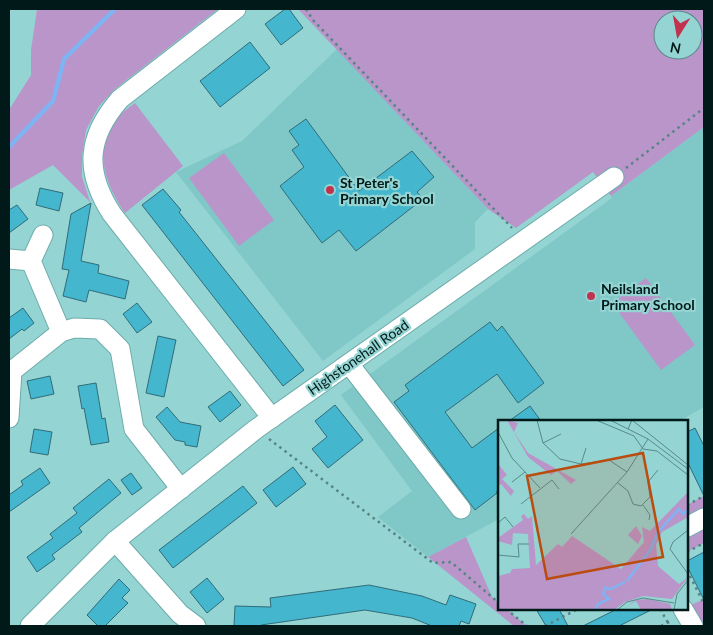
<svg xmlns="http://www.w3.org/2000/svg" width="713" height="635" font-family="Lato,sans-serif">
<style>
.built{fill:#7fc8c7}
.green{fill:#b995ca;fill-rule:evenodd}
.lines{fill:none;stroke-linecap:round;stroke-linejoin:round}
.stream{stroke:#80b3f2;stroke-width:4.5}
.building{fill:#44b6ce;stroke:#316c79}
.minor-casing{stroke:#6eacab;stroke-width:21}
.path{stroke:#558583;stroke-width:2.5;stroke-dasharray:2.5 4;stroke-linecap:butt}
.minor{stroke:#fff;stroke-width:19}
.poi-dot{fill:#c2324e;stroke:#94d4d2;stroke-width:2}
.labels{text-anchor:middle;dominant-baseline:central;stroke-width:4.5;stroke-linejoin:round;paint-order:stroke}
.poi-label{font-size:14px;font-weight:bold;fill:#011a19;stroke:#94d4d2;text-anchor:start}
.street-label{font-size:14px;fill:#011a19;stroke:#94d4d2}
.inset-river{fill:none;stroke:#80b3f2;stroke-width:2.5}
.inset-road{fill:none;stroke:#598a88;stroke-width:1}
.view{fill:#ba4c0f;fill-opacity:0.15;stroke:#ba4c0f;stroke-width:2.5}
.inset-edge{fill:none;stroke:#011a19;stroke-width:2.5}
</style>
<rect width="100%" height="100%" fill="#94d4d2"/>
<g class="built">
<polygon points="337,49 488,209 475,222 475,249 323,361 176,172 242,141"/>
<polygon points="704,127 704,407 679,421 499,421 499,519 428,557 378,517 412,491 341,395 612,198 611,196"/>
</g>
<g class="green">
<polygon points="37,9 218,9 115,89 99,106 86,130 82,155 82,177 90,202 53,165 9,190 9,110 31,75 31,50"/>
<path d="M298 9H704V127L611 196 593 172 516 228 488 209ZM663 20H693V50H663Z"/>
<path d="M135 103 183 166 125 213C104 182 92 148 119 116 123 111 130 107 135 103Z"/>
<polygon points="224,153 274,220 239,246 189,178"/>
<polygon points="646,278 695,345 661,370 612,303"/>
<polygon points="704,496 704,512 687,521 687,505"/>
<polygon points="704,526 704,543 687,552 687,535"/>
<polygon points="466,537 492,597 499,603 499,609 506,609 527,626 514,626 428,557"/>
<polygon points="702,600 704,604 704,626 702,626 689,606"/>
</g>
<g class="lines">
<polyline class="stream" points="9,147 53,101 64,59 115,9"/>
</g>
<g class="building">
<polygon points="285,9 289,9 303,28 281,45 265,24"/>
<polygon points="250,42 270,68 220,107 200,81"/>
<polygon points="306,119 359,191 412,151 434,177 417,192 423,199 356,251 339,230 322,243 280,186 304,167 292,150 299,145 289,131"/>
<polygon points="40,188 63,193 59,211 36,205"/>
<polygon points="163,189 181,210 179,212 304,370 283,386 142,205"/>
<polygon points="91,203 81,261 99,265 98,273 129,281 125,299 89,290 86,302 63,296 69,270 62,269 71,214"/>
<polygon points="17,205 28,219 9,233 9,210"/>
<polygon points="137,303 152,322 137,333 123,314"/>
<polygon points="23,308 34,323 24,331 22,329 9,339 9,318"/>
<polygon points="490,322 497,331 502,326 544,383 518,403 497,374 445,412 472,448 499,428 499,489 497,491 497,493 475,510 394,402 409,391 405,385"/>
<polygon points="158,336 176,340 164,397 146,393"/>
<polygon points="50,376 54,394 31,399 27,381"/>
<polygon points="96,383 102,419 105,418 109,442 91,445 84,408 82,409 78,386"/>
<polygon points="230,391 241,405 220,422 208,407"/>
<polygon points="335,405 363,440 328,468 312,449 327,437 315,421"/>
<polygon points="530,406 541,421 509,421"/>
<polygon points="167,407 180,422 201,426 197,447 185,445 185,442 175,440 156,417"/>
<polygon points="695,428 704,446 704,496 687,461 687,432"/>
<polygon points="34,429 52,432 48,455 30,452"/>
<polygon points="293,467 306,484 276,507 263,490"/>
<polygon points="40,468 50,483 9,512 9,495 23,485 21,481"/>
<polygon points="131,473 142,488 132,495 121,480"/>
<polygon points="109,479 121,493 79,528 82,532 52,555 55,559 37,572 27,557 53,538 50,534 77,513 73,508"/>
<polygon points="243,486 257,503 173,568 159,550"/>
<polygon points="704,552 704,600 687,566 687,561"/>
<polygon points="207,578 224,599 207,613 190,592"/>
<polygon points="119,579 130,590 122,598 128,603 105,626 98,626 87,615"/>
<polygon points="369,585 422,596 446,605 450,595 476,604 469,624 461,621 459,626 432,626 412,618 365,610 261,625 261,626 234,626 235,606 271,607 270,598"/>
<polygon points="536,609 559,609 568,626 546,626"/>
<polygon points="617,609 653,609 619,626 583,626"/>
</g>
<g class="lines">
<defs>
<g id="minor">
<path d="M236 9 120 99C87 137 84 171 112 214L272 418"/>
<polyline points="43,235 31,261 61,332"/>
<polyline points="9,259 31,261"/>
<polyline points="349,364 461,509"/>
<polyline points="9,418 12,371 61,332 74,328 100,329 120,349 134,429 181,489"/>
<polyline points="687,527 704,518"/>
<polyline points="115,541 180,614 196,626"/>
<polyline points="683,609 693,626"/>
<polyline points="30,626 115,541 256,429 614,177"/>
</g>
</defs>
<use href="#minor" class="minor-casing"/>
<g class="path">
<polyline points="306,9 313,20 512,228"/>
<polyline points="626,168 704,108"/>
<polyline points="269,439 433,563 451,562 499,603"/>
<polyline points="687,505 704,496"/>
<polyline points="687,552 704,543"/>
<polyline points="687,570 704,604"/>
<polyline points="506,609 527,626"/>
<polyline points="660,609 670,626"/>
<polyline points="545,626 578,609"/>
<polyline points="661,626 671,621"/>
</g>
<use href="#minor" class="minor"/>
</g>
<g class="poi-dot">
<circle cx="330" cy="190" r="5"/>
<circle cx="591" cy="296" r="5"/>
</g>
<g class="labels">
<g class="poi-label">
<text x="340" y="182">St Peter's<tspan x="340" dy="16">Primary School</tspan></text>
<text x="601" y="288">Neilsland<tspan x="601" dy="16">Primary School</tspan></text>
</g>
<g class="street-label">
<text transform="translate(358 357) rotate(-35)">Highstonehall Road</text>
</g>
</g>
<g transform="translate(498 420)">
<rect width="190" height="190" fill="#94d4d2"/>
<path d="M9 0 20 3 16 12 30 33 78 60 73 64 59 51 53 55 30 37ZM1 45 9 55 4 59 16 71 13 76 3 64 0 66ZM190 72V97L164 112 158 125 160 146 181 164 190 157 174 179 145 176 127 182 116 190H0V156L12 153 14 149 32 148 30 114 15 113 14 125 0 121V118L25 100 23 96 26 94 30 99 34 96 38 145 60 124 64 127 74 116 123 149 146 122 144 107 152 111ZM138 106 144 116 140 124 130 115ZM150 179 172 184 174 190H143L138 181 128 187 138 180Z" fill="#b995ca"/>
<path class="inset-river" d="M129 161 153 129 160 112 181 89 185 94 190 90M97 190 100 184 111 179 105 174 107 168 113 169 127 162"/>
<path class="inset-road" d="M39 0 45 23 62 39 83 44 111 40 129 52M98 0 136 16 145 29 159 31 190 55M112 0 150 19 190 49M130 9 134 0 190 45M0 12 14 38 42 68M45 23 63 14M83 44 88 28M14 62 27 52M120 63 130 71 135 84 143 86 152 77 150 62 160 50M23 84 54 60 61 69M145 85 152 95 151 100M0 103 7 97 15 107M190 110 175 122 172 129 190 154M73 114 129 52 150 19M0 135 21 137 20 124H31M119 190 129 182 145 178 176 183M176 190 179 174 190 160"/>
<path class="view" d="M145 33 165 137 49 159 29 56Z"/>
<rect width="190" height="190" class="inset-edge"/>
</g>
<rect width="713" height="635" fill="none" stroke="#011a19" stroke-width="20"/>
<g transform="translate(678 35) rotate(191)"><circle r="24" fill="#94d4d2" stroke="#598a88"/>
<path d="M0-4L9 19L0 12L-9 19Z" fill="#c2324e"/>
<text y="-8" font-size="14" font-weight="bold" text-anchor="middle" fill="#011a19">N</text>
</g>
</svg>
